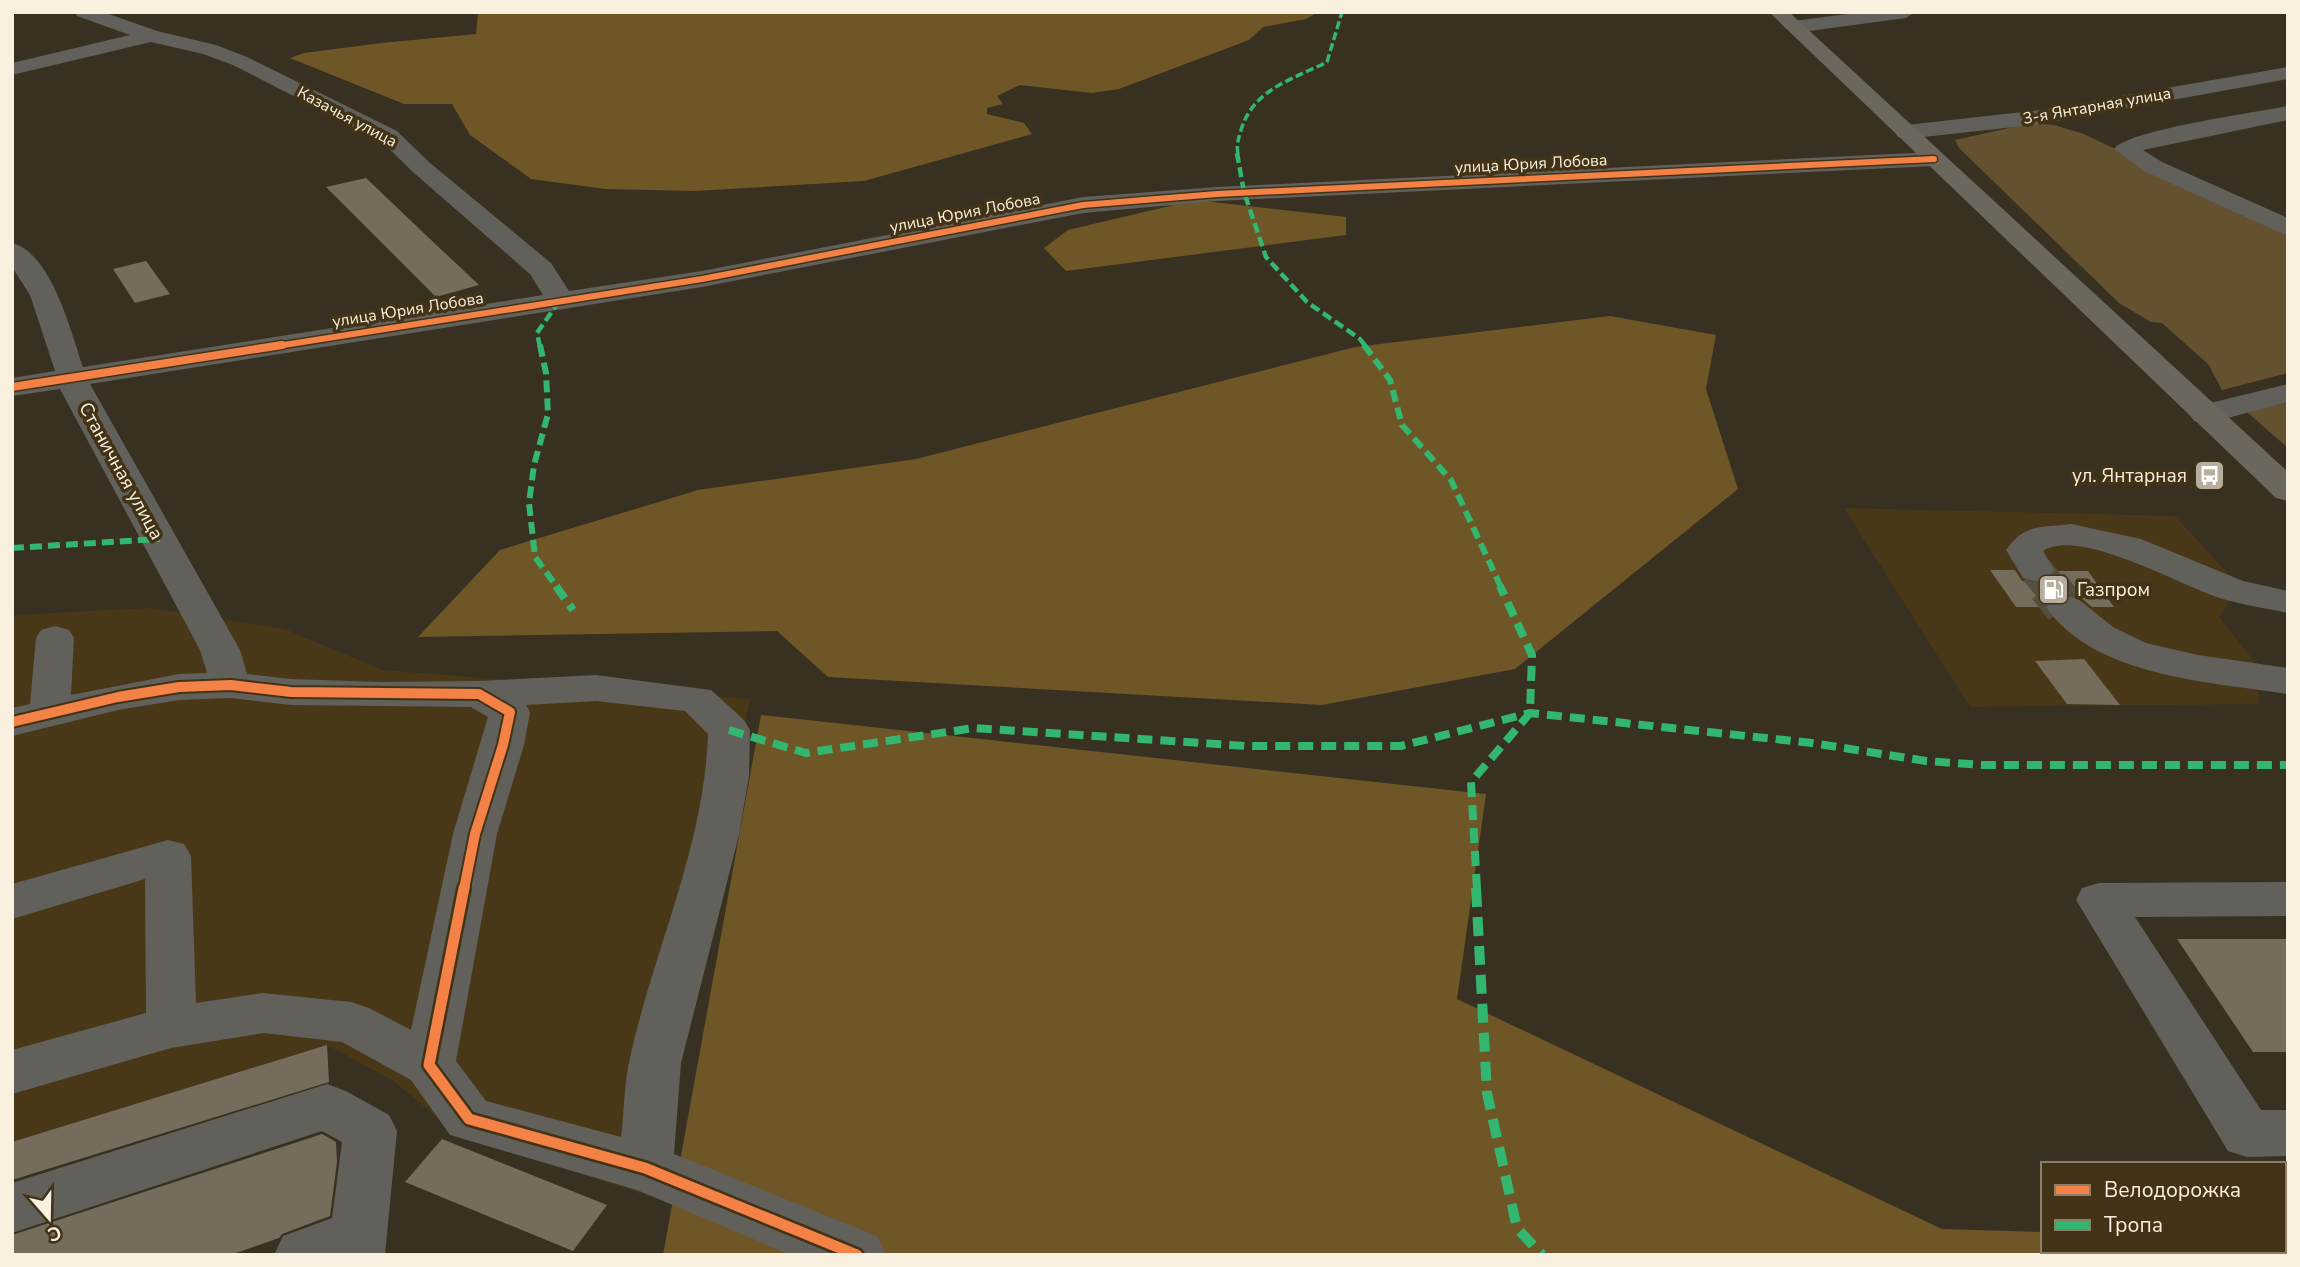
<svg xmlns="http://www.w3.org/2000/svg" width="2300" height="1267" font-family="'Nunito Sans',sans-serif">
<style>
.built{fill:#493817}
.green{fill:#645130}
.forest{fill:#6f5626}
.building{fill:#766c5b}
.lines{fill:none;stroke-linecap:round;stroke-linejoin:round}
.minor-tunnel-far1{stroke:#554d3e;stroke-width:33;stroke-dasharray:33 17;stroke-linecap:butt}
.minor-tunnel{stroke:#554d3e;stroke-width:41;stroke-dasharray:41 21;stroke-linecap:butt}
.minor{fill:#62605a;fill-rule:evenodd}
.major{fill:#6c675d;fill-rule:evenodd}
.quiet-far4{stroke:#33b770;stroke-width:3.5;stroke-dasharray:8 3.5;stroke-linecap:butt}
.quiet-far3{stroke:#33b770;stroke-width:4.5;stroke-dasharray:10 4.5;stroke-linecap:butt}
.quiet-far2{stroke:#33b770;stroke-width:6;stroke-dasharray:12 6;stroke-linecap:butt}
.quiet-far1{stroke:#33b770;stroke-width:8;stroke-dasharray:15 8;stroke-linecap:butt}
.quiet{stroke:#33b770;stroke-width:10;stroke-dasharray:19 10;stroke-linecap:butt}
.cycleway-far3-casing{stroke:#423317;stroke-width:9}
.cycleway-far2-casing{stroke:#423317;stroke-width:11}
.cycleway-far1-casing{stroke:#423317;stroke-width:14}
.cycleway-casing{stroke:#423317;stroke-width:16}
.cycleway-far3{stroke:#f48246;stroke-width:6}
.cycleway-far2{stroke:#f48246;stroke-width:8}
.cycleway-far1{stroke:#f48246;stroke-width:10}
.cycleway{stroke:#f48246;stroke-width:11}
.labels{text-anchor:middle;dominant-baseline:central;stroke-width:7;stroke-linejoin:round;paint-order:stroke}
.far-street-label{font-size:16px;fill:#faf0e0;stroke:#423317}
.street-label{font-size:19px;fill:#faf0e0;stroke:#423317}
.poi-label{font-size:19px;fill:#faf0e0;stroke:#423317;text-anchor:end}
</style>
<rect width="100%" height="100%" fill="#383021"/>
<g class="built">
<polygon points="1844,508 2175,516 2231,577 2227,605 2219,617 2252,658 2260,704 1970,707"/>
<polygon points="150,608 285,629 382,670 750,699 651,1197 455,1132 392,1080 327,1045 12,1142 12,615"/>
</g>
<g class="green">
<polygon points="2031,123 2054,125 2084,134 2288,232 2288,373 2222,390 2208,364 2162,323 2151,322 2119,303 1959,148 1955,140"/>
<polygon points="2288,402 2288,448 2247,412"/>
</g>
<g class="forest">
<polygon points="478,12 1318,12 1306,19 1263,27 1249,40 1119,89 1092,93 1020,85 997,96 1003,104 987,108 987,114 1024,123 1032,134 864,181 695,191 605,189 531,179 470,135 452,104 404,104 290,58 304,53 381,43 476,34"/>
<polygon points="1195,200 1346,217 1346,235 1066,271 1044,248 1068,230"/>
<polygon points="1610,316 1716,335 1706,389 1738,489 1515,669 1322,705 828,677 777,631 418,637 500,550 698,490 916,459 1355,347"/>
<polygon points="761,715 1486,794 1457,999 1942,1229 2043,1232 2043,1251 2284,1251 2284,1239 2288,1239 2288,1255 663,1255"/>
</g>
<g class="building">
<polygon points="366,178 429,238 479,285 436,297 326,187"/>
<polygon points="146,261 170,294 135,303 113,269"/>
<polygon points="1990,570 2015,570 2022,581 2035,584 2050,581 2056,571 2088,571 2114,607 2092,607 2079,596 2064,593 2051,596 2043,607 2016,607"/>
<polygon points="2084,659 2120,705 2067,704 2035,661"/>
<polygon points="2177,939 2288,939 2288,1052 2253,1052"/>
<polygon points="327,1045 329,1082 12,1180 12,1142"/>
<polygon points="322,1134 336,1142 337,1162 330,1216 282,1234 279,1238 230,1255 12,1255 12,1235"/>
<polygon points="442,1139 607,1205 573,1251 405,1182"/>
</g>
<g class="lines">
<polyline class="minor-tunnel-far1" points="2036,570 2050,587"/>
<polyline class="minor-tunnel" points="2048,586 2065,607"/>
<g class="minor">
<path d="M75 12H103L157 31 216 45 247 57 397 131 430 163 551 263 569 291 702 271 1083 197 1217 187 1934 152 1942 154 1946 159 1942 164 1934 166 1217 201 1083 213 702 287 90 384 240 650 247 674 291 679 378 682 479 681 596 675 711 690 744 720 750 730 749 776 739 835 681 1063 674 1154 877 1236 886 1255H791L637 1190 450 1135 411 1080 342 1042 263 1033 171 1048 12 1094V1050L146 1013 145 879 12 919V884L168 840 184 844 191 856 196 1003 263 993 351 1002 369 1008 411 1030 453 834 488 717 471 707 291 705 231 698 179 700 118 710 12 736V708L30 704 36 638 41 630 55 626 69 630 74 638 71 695 179 674 207 673 200 650 60 389 12 396V378L55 371 30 295 12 267V243C52 253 71 333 83 367L543 295 530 274 414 173 381 141 233 65 203 54 151 42 12 75V63L130 35 77 16ZM596 701 685 711 708 734C704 849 653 951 629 1062 624 1087 624 1113 621 1137L486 1101 456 1061 497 834 524 745 530 712 526 705Z"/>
<polygon points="1861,12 1915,12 1906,18 1794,33 1784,27 1794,21"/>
<polygon points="2288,67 2288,79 2040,124 1906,139 1898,137 1895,132 1898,127 1906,125 2040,110"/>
<path d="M2288 106V120L2143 150 2162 162 2288 218V236L2146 172 2114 149C2127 130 2259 112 2288 106Z"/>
<polygon points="2288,384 2288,402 2205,424 2194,421 2189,414 2194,407"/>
<path d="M2071 524 2141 539 2243 581 2288 591V613C2265 608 2242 605 2220 598 2181 586 2079 527 2043 551L2054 570 2049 578 2036 581 2023 578 2006 550C2025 523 2041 528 2071 524Z"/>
<path d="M2065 596 2078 599 2113 627 2146 643 2198 655 2288 668V694C2211 682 2094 677 2046 607L2052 599Z"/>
<polygon points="2288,882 2288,916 2135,917 2261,1110 2288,1110 2288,1156 2247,1157 2228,1151 2076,900 2082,888 2099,883"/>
<polygon points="327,1084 346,1091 389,1115 397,1131 385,1255 274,1255 283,1236 332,1218 342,1142 322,1131 12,1233 12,1183"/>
</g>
<polygon class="major" points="1769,12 1789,12 2288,472 2288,501 2276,498"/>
<path class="quiet-far4" d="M1238 154C1236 144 1239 137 1242 127 1255 89 1293 79 1327 62L1342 12"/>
<g class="quiet-far3">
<polyline points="1237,153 1244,192 1266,257 1307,302 1360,339 1366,347"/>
<polyline points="540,347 537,333 560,300"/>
</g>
<g class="quiet-far2">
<polyline points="540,345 546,373 548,414 534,465 529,503 535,557 557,587"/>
<polyline points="1364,345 1390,380 1402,425 1451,480 1501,587"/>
<polyline points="12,548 160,539"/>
</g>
<g class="quiet-far1">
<polyline points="556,586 573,610"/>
<polyline points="729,730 806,753 974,728 1246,746 1401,746 1530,713 1812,743 1926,761 1983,765 2288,765"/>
<polyline points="1477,889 1471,782 1530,713 1532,655 1500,586"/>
</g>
<polyline class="quiet" points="1476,888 1487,1093 1517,1228 1542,1255"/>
<defs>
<polyline id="cycleway-far3" points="271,347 702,279 1083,205 1217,194 1934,159"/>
<polyline id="cycleway-far2" points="12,387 282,345"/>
<polyline id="cycleway-far1" points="12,722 118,697 179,687 231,685 291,692 479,694 510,712 503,745 475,834 464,889"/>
<polyline id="cycleway" points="464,888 429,1065 469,1119 645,1168 857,1255"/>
</defs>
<use href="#cycleway-far3" class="cycleway-far3-casing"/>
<use href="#cycleway-far2" class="cycleway-far2-casing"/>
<use href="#cycleway-far1" class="cycleway-far1-casing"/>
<use href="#cycleway" class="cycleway-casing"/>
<use href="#cycleway-far3" class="cycleway-far3"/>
<use href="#cycleway-far2" class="cycleway-far2"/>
<use href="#cycleway-far1" class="cycleway-far1"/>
<use href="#cycleway" class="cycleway"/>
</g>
<defs>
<symbol id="bus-square" viewBox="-11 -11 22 22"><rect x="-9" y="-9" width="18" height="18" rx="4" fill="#b6ad9d" stroke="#423317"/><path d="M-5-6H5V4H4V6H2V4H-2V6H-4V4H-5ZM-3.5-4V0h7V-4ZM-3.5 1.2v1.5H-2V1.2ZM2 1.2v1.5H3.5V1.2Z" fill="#fff"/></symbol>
<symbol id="fuel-square" viewBox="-11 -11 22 22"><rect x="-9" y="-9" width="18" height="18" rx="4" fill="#b6ad9d" stroke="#423317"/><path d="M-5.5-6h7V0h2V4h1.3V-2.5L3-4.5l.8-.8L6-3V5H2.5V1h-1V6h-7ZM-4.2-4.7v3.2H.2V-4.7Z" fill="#fff"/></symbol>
</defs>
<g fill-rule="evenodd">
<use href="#bus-square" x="2192" y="458" width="35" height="35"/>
<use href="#fuel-square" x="2036" y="572" width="35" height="35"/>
</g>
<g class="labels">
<g class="far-street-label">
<text transform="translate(2097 106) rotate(-10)">3-я Янтарная улица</text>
<text transform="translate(347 117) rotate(28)">Казачья улица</text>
<text transform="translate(1531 164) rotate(-3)">улица Юрия Лобова</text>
<text transform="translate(965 213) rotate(-11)">улица Юрия Лобова</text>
<text transform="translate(408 310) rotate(-9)">улица Юрия Лобова</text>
</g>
<g class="street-label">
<text transform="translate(121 471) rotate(61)">Станичная улица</text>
</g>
<g class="poi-label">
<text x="2187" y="476">ул. Янтарная</text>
<text x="2077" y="590" text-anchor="start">Газпром</text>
</g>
</g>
<rect width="2300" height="1267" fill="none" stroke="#faf0e0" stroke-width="28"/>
<rect x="2041" y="1162" width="245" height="91" fill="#423317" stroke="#8c7f67" stroke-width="2"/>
<rect x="2055" y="1185" width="35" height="10" fill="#f48246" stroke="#8c7f67" stroke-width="2"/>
<text x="2104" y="1197" font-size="21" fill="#faf0e0">Велодорожка</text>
<rect x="2055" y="1220" width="35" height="10" fill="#33b770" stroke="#8c7f67" stroke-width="2"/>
<text x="2104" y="1232" font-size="21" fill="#faf0e0">Тропа</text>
<g transform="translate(49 1218) rotate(160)" stroke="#423317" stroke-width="5" paint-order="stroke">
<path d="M0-5L12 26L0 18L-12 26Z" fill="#faf0e0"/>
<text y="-10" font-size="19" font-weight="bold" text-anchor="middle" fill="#faf0e0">С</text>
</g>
</svg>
